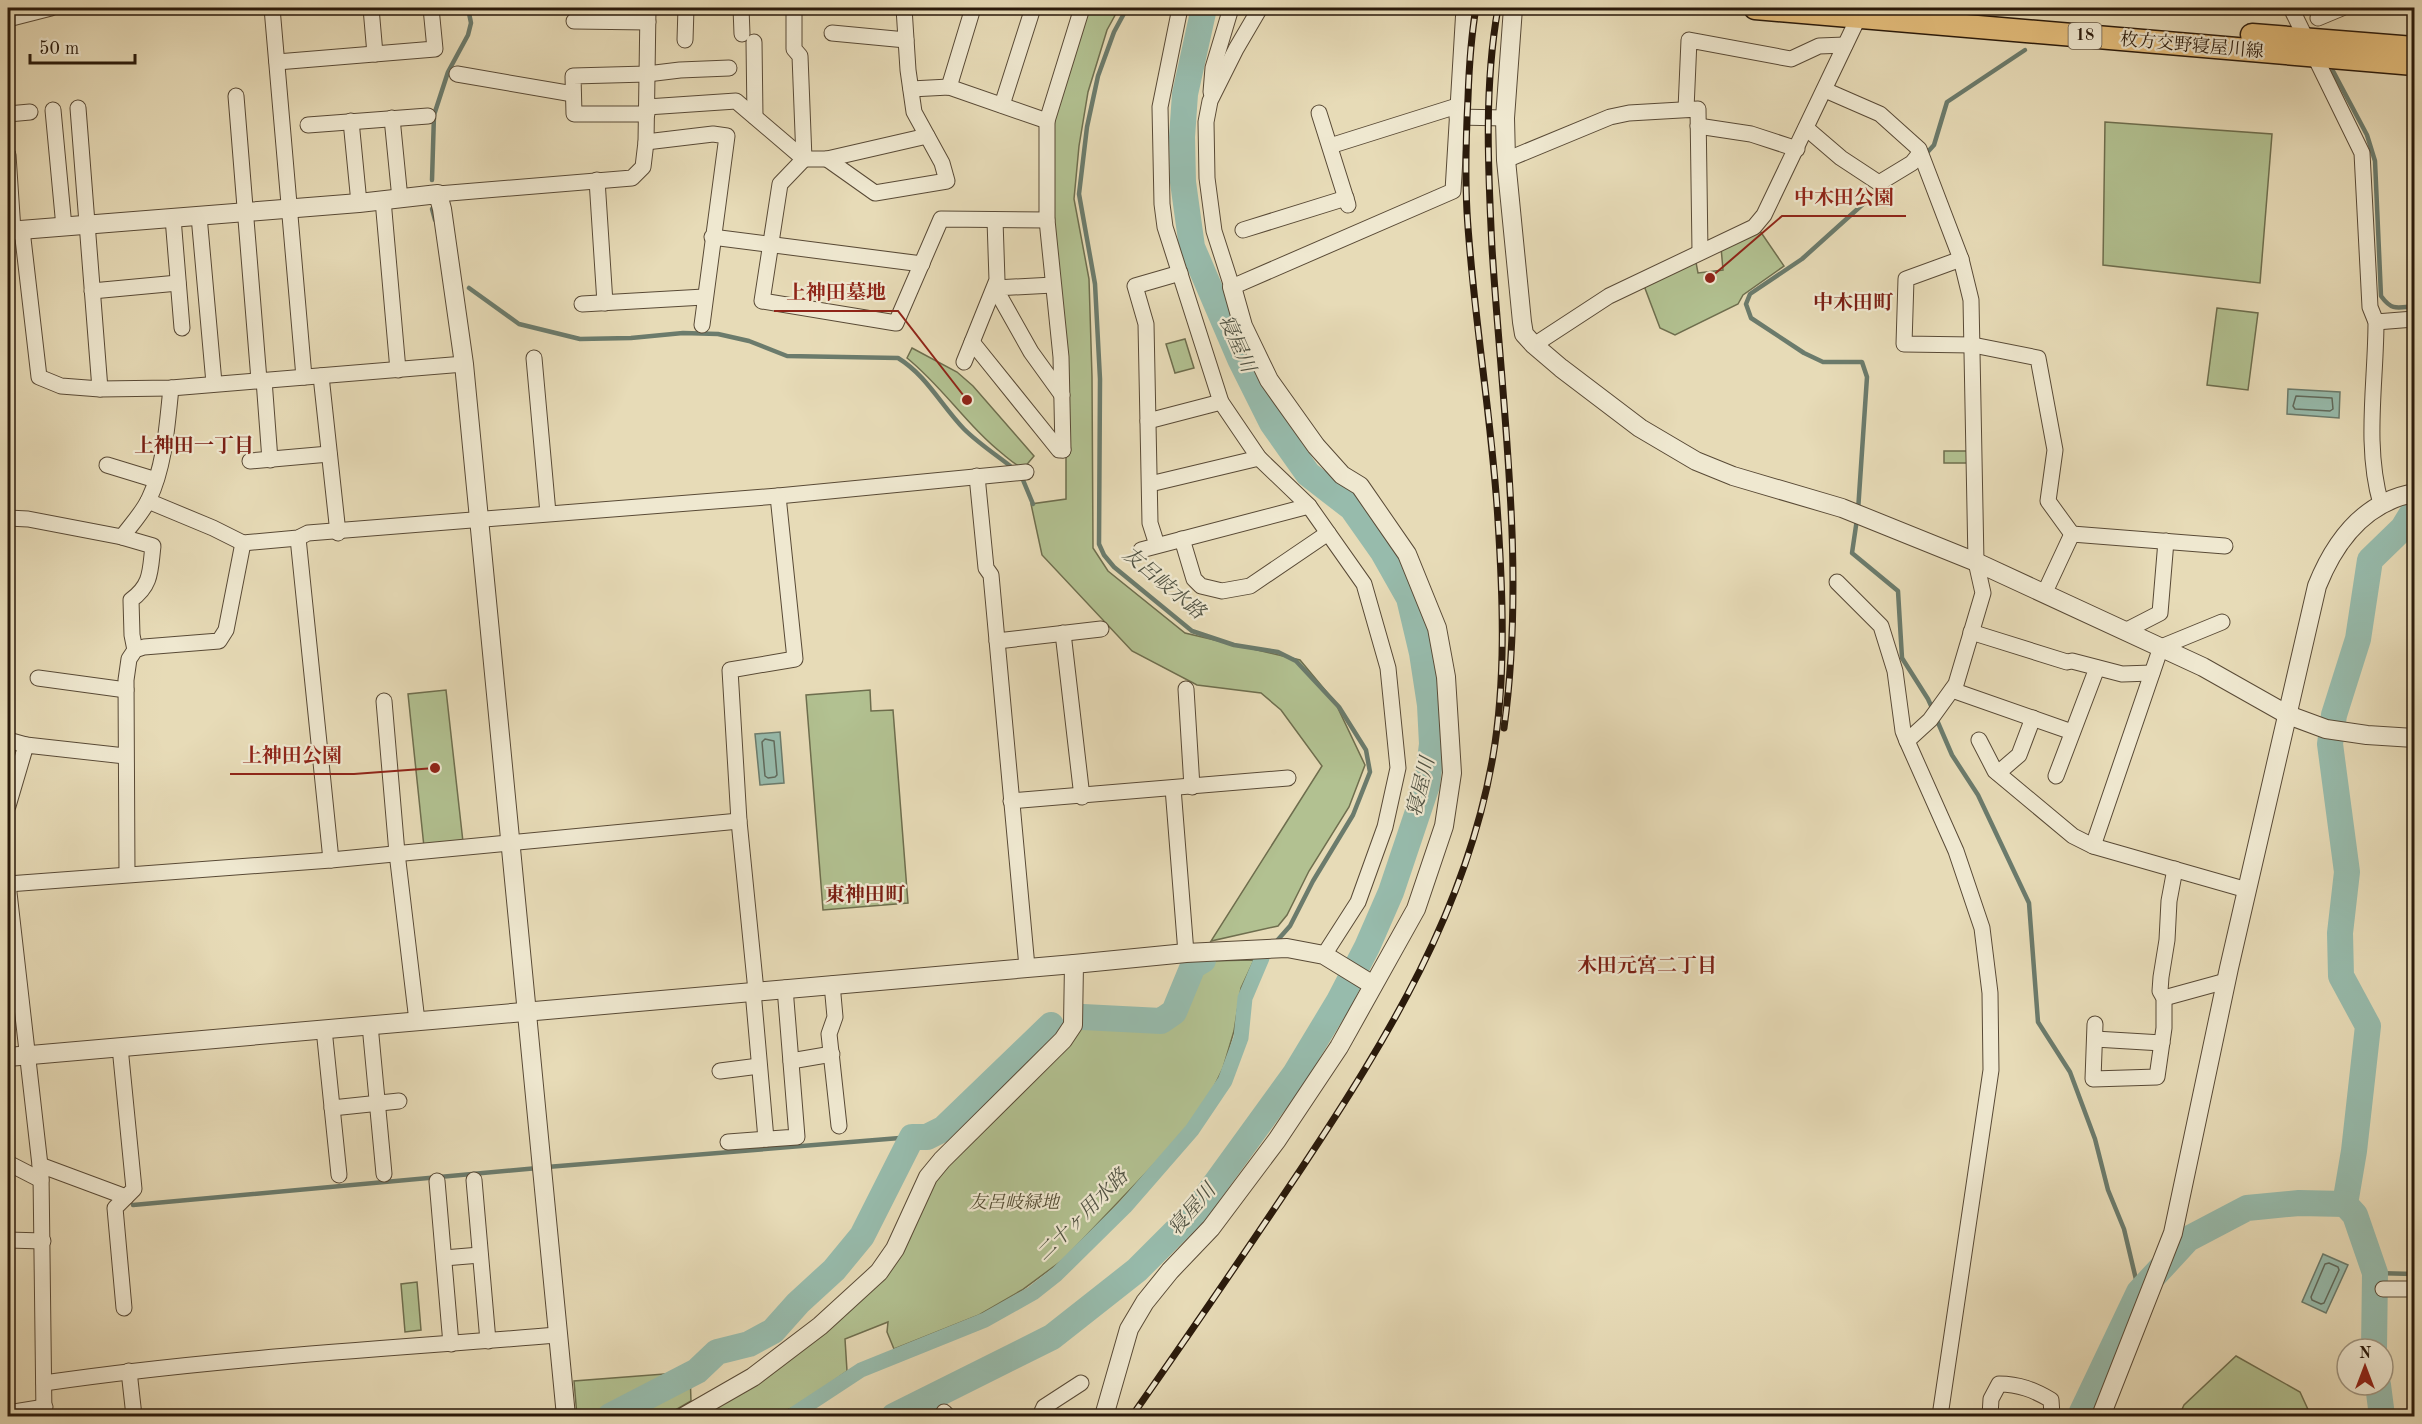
<svg xmlns="http://www.w3.org/2000/svg" width="2422" height="1424" font-family="'Old Standard TT','Noto Serif JP',serif">
<style>
.green{fill:#b2c191;stroke:#6e6e4e;stroke-width:1.5}
.water{fill:#97bbac;stroke:#6b7b6c;stroke-width:1.5}
.lines{fill:none;stroke-linecap:round;stroke-linejoin:round}
.shore{stroke:#606a5c;stroke-width:1.5}
.stream{stroke:#6b7b6c;stroke-width:4.5}
.canal{stroke:#97bbac;stroke-width:15}
.river{stroke:#97bbac;stroke-width:26}
.minor-casing{stroke:#594a36;stroke-width:17}
.tertiary-casing{stroke:#594a36;stroke-width:20}
.primary-casing{stroke:#2a1a0b;stroke-width:25}
.minor{stroke:#efe8d0;stroke-width:15}
.tertiary{stroke:#efe8d0;stroke-width:18}
.primary{stroke:#e4be7c;stroke-width:22}
.rail-casing{stroke:#2a1a0b;stroke-width:7}
.rail{stroke:#efe8d0;stroke-width:4.5;stroke-dasharray:14;stroke-linecap:butt}
.labels{text-anchor:middle;dominant-baseline:central;stroke-width:4.5;stroke-linejoin:round;paint-order:stroke}
.shield{fill:#efe8d0;stroke:#655846;stroke-width:1.5}
.shield-label{font-size:16px;font-weight:bold;fill:#2a1a0b}
.street-label{font-size:18px;fill:#2a1a0b;stroke:#efe8d0}
.park-label{font-size:18px;font-style:italic;fill:#534c33;stroke:#efe8d0}
.neighbourhood-label{font-size:20px;font-weight:bold;fill:#7a1f14;stroke:#efe8d0}
.water-label{font-size:20px;font-style:italic;fill:#505243;stroke:#efe8d0}
.leader{fill:none;stroke:#8f2418;stroke-width:2}
.callout-dot{fill:#8f2418;stroke:#efe8d0;stroke-width:2}
.callout-label{font-size:20px;text-anchor:middle;font-weight:bold;fill:#8f2418;stroke:#efe8d0;stroke-width:4.5;stroke-linejoin:round;paint-order:stroke}
</style>
<rect width="100%" height="100%" fill="#e7dbb7"/>
<filter id="stains"><feTurbulence type="fractalNoise" baseFrequency=".00333" numOctaves="4"/><feColorMatrix values="0 0 0 0 .2 0 0 0 0 .09 0 0 0 0 .02 0 0 0 .5 -.17"/></filter>
<radialGradient id="worn" r=".72"><stop offset=".6" stop-color="#630" stop-opacity="0"/><stop offset="1" stop-color="#630" stop-opacity=".3"/></radialGradient>
<g class="green">
<polygon points="1085,8 1119,8 1107,30 1088,92 1079,146 1074,199 1089,279 1092,377 1093,548 1108,571 1185,633 1300,660 1335,702 1365,765 1349,807 1309,871 1287,915 1278,926 1211,941 1322,766 1281,710 1261,693 1197,685 1132,651 1042,555 1031,504 1066,499 1066,425 1050,213 1049,141"/>
<polygon points="2105,122 2272,134 2260,283 2103,265"/>
<polygon points="1758,228 1784,266 1743,295 1738,304 1675,335 1660,328 1643,283 1695,257 1698,273 1723,270 1721,247"/>
<polygon points="2217,308 2258,313 2248,390 2207,385"/>
<polygon points="1185,339 1194,368 1175,373 1166,344"/>
<path d="M912 348 957 372 973 386 1034 456 1024 468C1016 466 1010 460 1004 455 968 427 943 387 907 358Z"/>
<rect x="1944" y="451" width="23" height="12"/>
<polygon points="446,690 463,842 424,847 408,694"/>
<polygon points="870,690 871,711 893,710 908,903 823,910 806,695"/>
<path d="M1254 960 1241 988 1234 1031 1223 1068 1206 1103 1179 1138 1064 1259 1022 1290 979 1315 894 1349 887 1332 888 1322 845 1339 847 1371 800 1405 772 1416H702L909 1240 936 1175 1081 1028 1083 1019C1107 1011 1156 1034 1174 1014 1182 1005 1189 979 1194 966L1204 961Z"/>
<polygon points="417,1282 421,1330 405,1332 401,1284"/>
<polygon points="2236,1356 2300,1392 2311,1416 2179,1416 2184,1405"/>
<polygon points="690,1372 691,1401 665,1416 577,1416 574,1381"/>
</g>
<g class="water">
<polygon points="2288,389 2340,392 2339,418 2287,414"/>
<polygon points="780,732 784,783 760,785 755,734"/>
<polygon points="2323,1254 2348,1265 2326,1313 2302,1302"/>
</g>
<g class="lines">
<g class="shore">
<polygon points="2296,396 2332,398 2333,409 2330,411 2295,409 2293,406"/>
<polygon points="765,739 774,741 777,775 775,777 768,778 765,776 762,742"/>
<polygon points="2329,1263 2338,1267 2339,1270 2324,1303 2321,1304 2312,1300 2311,1297 2325,1264"/>
</g>
<g class="stream">
<polyline points="1127,8 1114,32 1098,76 1087,127 1079,194 1095,284 1100,379 1099,544 1104,555 1114,567 1192,631 1234,645 1278,652 1296,661 1339,707 1366,750 1370,772 1353,815 1313,881 1290,926 1275,943"/>
<polyline points="2301,8 2304,12"/>
<path d="M2333 71 2367 135 2375 161 2381 296C2392 311 2397 308 2414 306"/>
<polyline points="1924,156 1934,145 1947,102 2025,50"/>
<polyline points="432,180 434,115 448,72 468,35 471,23 468,8"/>
<polyline points="432,209 435,220"/>
<path d="M469 288 519 324 580 339 631 338 683 333 718 334 749 341 787 356 898 358C926 375 941 405 964 429 979 444 998 456 1014 469"/>
<polyline points="1023,480 1033,504"/>
<polyline points="1858,511 1867,377 1862,362 1823,362 1804,353 1751,318 1746,304 1750,294 1802,259 1882,187"/>
<polyline points="1857,519 1852,553 1898,591 1902,658 1928,699 1933,710"/>
<polyline points="1936,718 1952,755 1978,795 2029,903 2038,1022 2070,1072 2095,1139 2108,1190 2124,1229 2139,1292"/>
<polyline points="547,1167 912,1137"/>
<polyline points="133,1205 538,1168"/>
<polyline points="2375,1273 2414,1274"/>
</g>
<polyline class="canal" points="791,1416 861,1370 985,1320 1033,1293 1057,1274 1125,1207 1192,1130 1225,1081 1241,1038 1245,998 1262,958"/>
<g class="river">
<polyline points="1083,1017 1161,1021 1174,1012 1193,966 1203,960"/>
<polyline points="2374,1349 2375,1273 2355,1215 2345,1204 2354,1151 2368,1026 2341,976 2340,933 2347,872 2330,744 2334,715 2358,639 2370,560 2403,528 2414,510"/>
<polyline points="2378,1385 2382,1416"/>
<polyline points="610,1416 697,1371 717,1352 749,1344 773,1331 798,1303 834,1270 862,1236 912,1137 927,1137 943,1129 1051,1025"/>
<polyline points="894,1416 1052,1337 1137,1270 1195,1212 1295,1074 1339,1001 1367,947 1391,892 1427,785 1432,744 1430,705 1422,653 1409,598 1383,552 1352,508 1308,474 1272,423 1240,359 1192,247 1183,182 1182,137 1185,94 1204,8"/>
<polyline points="2080,1416 2139,1292 2188,1239 2247,1208 2299,1203 2345,1204"/>
</g>
<defs>
<g id="minor">
<polyline points="272,8 304,377"/>
<polyline points="371,8 375,54"/>
<polyline points="741,8 742,34"/>
<polyline points="794,8 794,49 800,56 804,159 780,184 762,301 896,323 941,219 1047,220"/>
<polyline points="1180,8 1160,107 1162,204 1165,227 1221,402 1259,458 1309,506 1364,584 1388,668 1398,768 1385,827 1358,902 1324,955"/>
<polyline points="1260,8 1236,49 1210,101 1206,122 1207,178 1214,231 1232,287 1453,191 1464,8"/>
<path d="M2291 8 2362 153 2370 307 2376 322C2376 382 2364 446 2381 504"/>
<polyline points="2318,18 2342,8"/>
<polyline points="8,19 51,8"/>
<polyline points="574,21 648,22"/>
<polyline points="832,33 906,40"/>
<polyline points="685,40 686,8"/>
<polyline points="754,42 755,117"/>
<polyline points="277,62 435,49 431,8"/>
<polyline points="457,74 573,94"/>
<polyline points="949,87 973,8"/>
<polyline points="911,89 949,87 1047,121"/>
<polyline points="1825,90 1880,114 1919,149 1961,259 1971,300 1976,562 1983,593 1956,684 1930,720 1907,741 1956,851 1982,928 1990,993 1991,1070 1940,1416"/>
<polyline points="1211,92 1213,68 1231,8"/>
<polyline points="236,96 259,380"/>
<polyline points="1002,105 1033,8"/>
<polyline points="647,107 736,101 804,159 827,159 927,136"/>
<polyline points="78,108 100,389"/>
<polyline points="1686,109 1689,40 1791,59 1819,46 1845,45"/>
<polyline points="53,110 64,227"/>
<polyline points="1319,113 1348,205"/>
<polyline points="8,114 30,112"/>
<polyline points="647,114 574,114 573,76 647,74 680,70 729,68"/>
<polyline points="1457,117 1505,118"/>
<polyline points="392,118 400,199"/>
<polyline points="351,121 359,203"/>
<polyline points="308,125 428,116"/>
<polyline points="1698,126 1751,134 1797,149"/>
<polyline points="1806,128 1841,158 1879,183 1912,163 1920,153"/>
<polyline points="646,142 713,134 727,136 702,325"/>
<polyline points="1330,146 1457,106"/>
<polyline points="8,155 13,231"/>
<polyline points="827,159 875,193 947,181 942,163 914,112 908,70 904,8"/>
<polyline points="1506,160 1610,117 1629,113 1698,109 1700,252"/>
<polyline points="597,180 605,303"/>
<polyline points="438,194 632,178 643,167 646,142 648,8"/>
<polyline points="383,200 398,370"/>
<polyline points="199,216 214,383"/>
<polyline points="173,218 182,328"/>
<polyline points="22,230 39,377 61,386 100,389 171,388 464,364"/>
<polyline points="1243,230 1346,198"/>
<polyline points="712,237 922,264"/>
<polyline points="1961,259 1906,279 1904,344 1973,345 2038,358 2055,450 2048,501 2072,534"/>
<polyline points="1053,285 995,288 1031,352 1062,395"/>
<polyline points="92,291 178,283"/>
<polyline points="582,304 704,297"/>
<polyline points="2376,322 2414,319"/>
<polyline points="972,342 1059,450 1063,450"/>
<polyline points="1534,345 1609,296 1754,227 1764,215 1862,10"/>
<polyline points="534,358 548,513"/>
<polyline points="964,362 997,280 995,220"/>
<polyline points="321,376 338,533"/>
<polyline points="264,380 270,460"/>
<polyline points="1148,421 1221,402"/>
<polyline points="1063,450 1061,357 1047,220 1047,121 1082,8"/>
<polyline points="250,461 329,454"/>
<polyline points="107,465 156,480"/>
<polyline points="977,476 986,568 991,575 1027,967"/>
<polyline points="1150,484 1259,458"/>
<polyline points="148,501 213,528 243,543 298,538 308,533 778,496 1026,472"/>
<path d="M8 518 28 519 122 537C131 525 143 512 149 499 165 465 167 425 171 388"/>
<path d="M122 537 153 546C150 570 152 585 131 600L132 635 135 650"/>
<polyline points="298,538 331,860"/>
<polyline points="1182,539 1194,579 1201,586 1222,591 1250,586 1328,533"/>
<polyline points="1157,545 1150,523 1146,324 1135,286 1180,273"/>
<polyline points="1141,550 1309,506"/>
<polyline points="1837,582 1881,626 1895,671 1903,731 1907,741"/>
<polyline points="2044,594 2072,534 2225,546"/>
<polyline points="2125,631 2160,613 2166,541"/>
<polyline points="1971,632 2067,662 2072,661 2122,674 2152,673"/>
<polyline points="1063,633 1082,797"/>
<polyline points="997,641 1101,629"/>
<polyline points="38,678 126,690"/>
<polyline points="1186,689 1192,787"/>
<polyline points="1952,690 2072,732"/>
<polyline points="384,701 397,853 417,1021"/>
<polyline points="8,740 26,745"/>
<polyline points="1979,740 1995,771 2073,836 2093,846 2247,890"/>
<polyline points="1998,773 2019,755 2033,718"/>
<polyline points="2056,776 2097,668"/>
<polyline points="1173,788 1186,953"/>
<polyline points="1011,801 1288,778"/>
<polyline points="8,806 26,745 125,756"/>
<polyline points="2093,846 2161,647 2222,622"/>
<polyline points="127,874 126,680 129,659 135,650 144,647 219,641 226,630 243,543"/>
<polyline points="8,884 331,860 739,821"/>
<polyline points="8,884 41,1174 44,1416"/>
<polyline points="832,984 835,1017 829,1034 839,1126"/>
<polyline points="753,991 766,1139"/>
<polyline points="756,991 739,821 730,670 795,659 778,496"/>
<polyline points="2164,998 2226,981"/>
<polyline points="2095,1024 2093,1079 2157,1077 2164,1028 2164,998 2160,991 2161,977 2167,940 2169,901 2175,869"/>
<polyline points="370,1025 384,1174"/>
<polyline points="324,1029 339,1175"/>
<polyline points="2095,1039 2162,1043"/>
<polyline points="120,1047 134,1189 115,1208 124,1308"/>
<polyline points="791,1061 832,1054"/>
<polyline points="720,1071 759,1066"/>
<polyline points="332,1108 399,1101"/>
<polyline points="728,1142 797,1137 785,988"/>
<polyline points="8,1163 41,1180"/>
<polyline points="40,1165 126,1197"/>
<polyline points="474,1180 488,1341"/>
<polyline points="437,1181 451,1344"/>
<polyline points="8,1240 43,1241"/>
<polyline points="444,1258 480,1255"/>
<polyline points="2383,1289 2414,1289"/>
<polyline points="129,1371 134,1416"/>
<path d="M44 1383C215 1358 386 1349 558 1335"/>
<polyline points="944,1412 948,1416"/>
<polyline points="8,1413 45,1407"/>
<polyline points="1040,1416 1044,1407 1081,1383"/>
<path d="M1990 1416 1991 1399 1999 1384C2019 1384 2034 1390 2051 1400L2052 1415"/>
</g>
<g id="tertiary">
<polyline points="1513,8 1505,118 1506,160 1522,322 1524,334 1534,345 1561,368 1640,428 1696,461 1733,476 1842,508 1976,562 2203,667 2288,715 2326,729 2367,735 2414,738"/>
<polyline points="8,231 359,203 438,194 442,209 464,364 566,1416"/>
<polyline points="8,1057 1074,964"/>
<polyline points="685,1416 753,1377 820,1326 879,1272 895,1249 928,1177 942,1160 1063,1040 1073,1025 1074,964 1186,953 1287,948 1324,955 1373,985"/>
<polyline points="1104,1416 1129,1329 1145,1302 1170,1271 1211,1228 1277,1140 1339,1047 1416,909 1444,826 1452,773 1446,677 1437,628 1407,554 1360,486 1342,475 1316,446 1269,380 1243,326 1232,287"/>
<path d="M2101 1416 2173 1233 2229 968 2317 586C2335 541 2365 502 2414 493"/>
</g>
<g id="primary">
<polyline points="1755,8 2414,64"/>
<polyline points="2252,35 2414,48"/>
</g>
</defs>
<use href="#minor" class="minor-casing"/>
<use href="#tertiary" class="tertiary-casing"/>
<use href="#primary" class="primary-casing"/>
<use href="#minor" class="minor"/>
<use href="#tertiary" class="tertiary"/>
<use href="#primary" class="primary"/>
<defs>
<g id="rail">
<path d="M1498 8C1484 86 1488 168 1492 248 1502 408 1526 568 1504 728"/>
<path d="M1132 1416C1190 1333 1247 1250 1303 1166 1387 1039 1467 909 1493 756 1506 680 1503 598 1498 521 1492 418 1473 315 1467 212 1465 174 1466 136 1468 98 1469 68 1471 37 1476 8"/>
</g>
</defs>
<use href="#rail" class="rail-casing"/>
<use href="#rail" class="rail"/>
</g>
<g class="labels">
<rect class="shield" x="2068.5" y="23" width="33" height="26" rx="4.5"/>
<g class="shield-label">
<text x="2085" y="36">18</text>
</g>
<g class="street-label">
<text transform="translate(2192 46) rotate(5)">枚方交野寝屋川線</text>
</g>
<g class="park-label">
<text x="1014" y="1203">友呂岐緑地</text>
</g>
<g class="neighbourhood-label">
<text x="1853" y="304">中木田町</text>
<text x="194" y="447">上神田一丁目</text>
<text x="865" y="896">東神田町</text>
<text x="1647" y="967">木田元宮二丁目</text>
</g>
<g class="water-label">
<text transform="translate(1236 344) rotate(66)">寝屋川</text>
<text transform="translate(1163 584) rotate(40)">友呂岐水路</text>
<text transform="translate(1422 787) rotate(-76)">寝屋川</text>
<text transform="translate(1193 1210) rotate(-49)">寝屋川</text>
<text transform="translate(1083 1216) rotate(-45)">二十ヶ用水路</text>
</g>
</g>
<path class="leader" d="M1710 278L1782 216H1906M967 400L898 311H774M435 768L354 774H230"/>
<g class="callout-dot">
<circle cx="1710" cy="278" r="6"/>
<circle cx="967" cy="400" r="6"/>
<circle cx="435" cy="768" r="6"/>
</g>
<g class="callout-label">
<text x="1844" y="204">中木田公園</text>
<text x="836" y="299">上神田墓地</text>
<text x="292" y="762">上神田公園</text>
</g>
<rect width="2422" height="1424" fill="none" stroke="#e7dbb7" stroke-width="30"/>
<rect x="9" y="9" width="2404" height="1406" fill="none" stroke="#2a1a0b" stroke-width="3"/>
<rect x="15" y="15" width="2392" height="1394" fill="none" stroke="#2a1a0b" stroke-width="1.5"/>
<g transform="translate(2365 1367)"><circle r="28" fill="#efe8d0" stroke="#a09681" stroke-width="1.5"/>
<path d="M0-4.5L10 22L0 15L-10 22Z" fill="#8f2418"/>
<text y="-9" font-size="16" font-weight="bold" text-anchor="middle" fill="#2a1a0b">N</text>
</g>
<path d="M30 54v9h105v-9" fill="none" stroke="#2a1a0b" stroke-width="3"/>
<text x="39" y="54" font-size="18" fill="#2a1a0b" stroke="#efe8d0" stroke-width="4.5" paint-order="stroke">50 m</text>
<rect width="100%" height="100%" filter="url(#stains)"/>
<rect width="100%" height="100%" fill="url(#worn)"/>
</svg>
